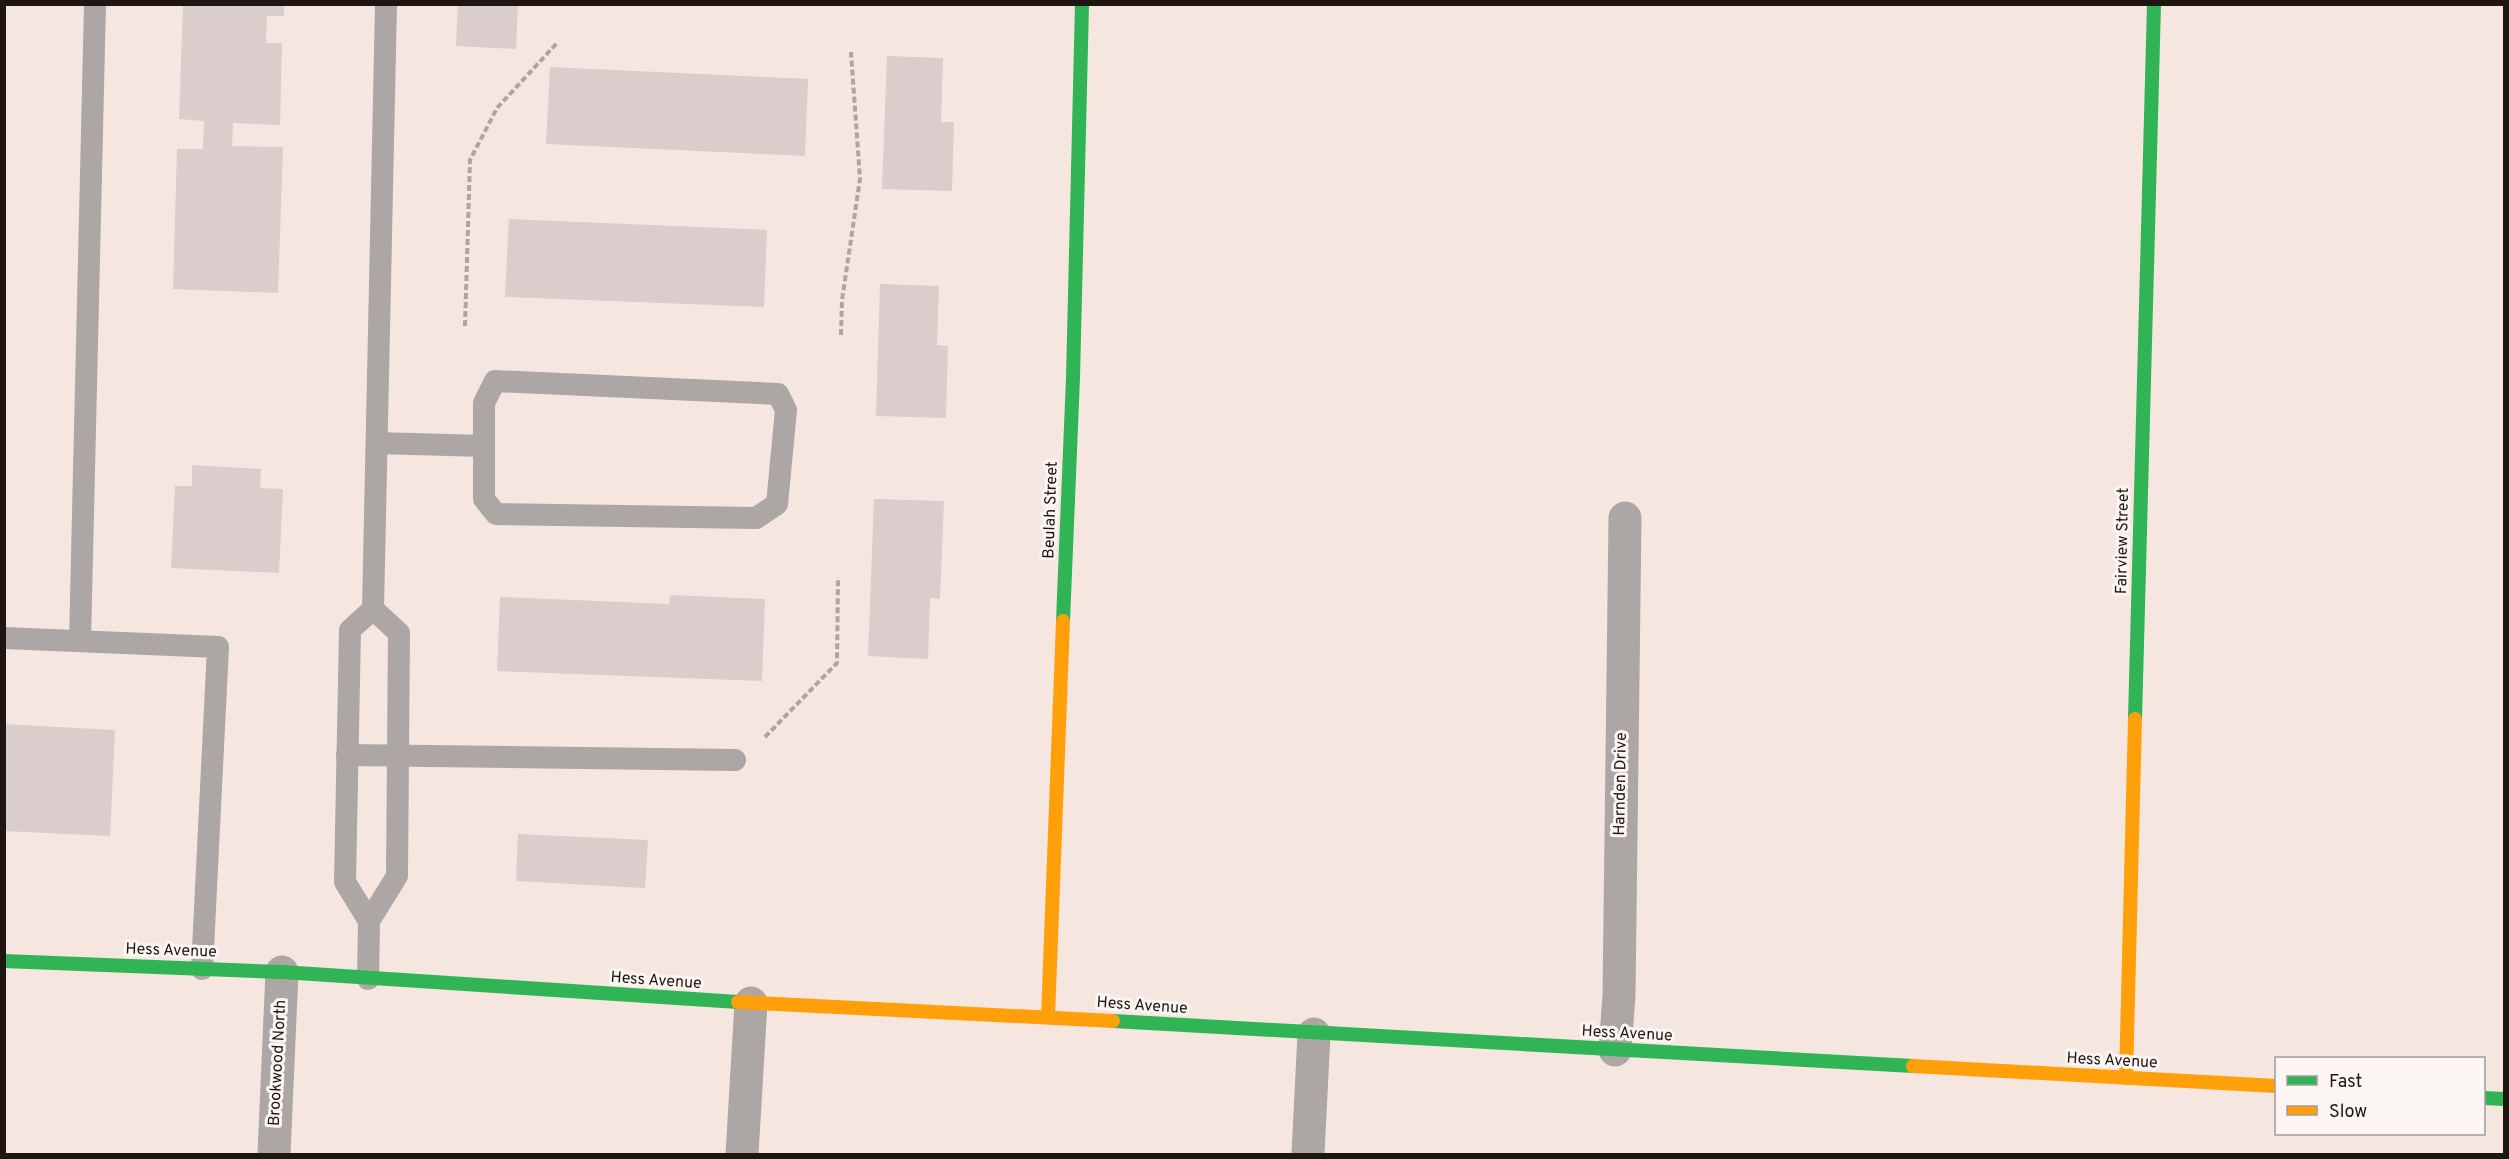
<svg xmlns="http://www.w3.org/2000/svg" width="2509" height="1159" font-family="Overpass,sans-serif">
<style>
.building{fill:#dacdcb}
.lines{fill:none;stroke-linecap:round;stroke-linejoin:round}
.path{stroke:#ada5a2;stroke-width:4;stroke-dasharray:6 3;stroke-linecap:butt}
.lane{stroke:#aca7a4;stroke-width:22}
.street{stroke:#aca7a4;stroke-width:33}
.fast{stroke:#30b455;stroke-width:14}
.slow{stroke:#ff9f0a;stroke-width:14}
.labels{text-anchor:middle;dominant-baseline:central;stroke-width:6;stroke-linejoin:round;paint-order:stroke}
.street-label{font-size:16px;fill:#1f1612;stroke:#fbf5f3}
</style>
<rect width="100%" height="100%" fill="#f6e6e0"/>
<g class="building">
<polygon points="183,4 284,4 284,16 267,16 266,43 282,43 280,125 233,123 232,146 283,147 278,293 173,289 177,149 203,149 204,121 179,119"/>
<polygon points="458,4 518,4 516,49 456,46"/>
<polygon points="887,56 943,58 941,122 954,122 952,191 882,189"/>
<polygon points="550,67 808,79 805,156 546,144"/>
<polygon points="509,219 767,230 764,307 505,297"/>
<polygon points="880,284 939,286 937,345 948,346 946,418 876,416"/>
<polygon points="192,465 261,469 260,488 283,489 279,573 171,568 175,486 192,486"/>
<polygon points="874,499 944,501 940,599 930,598 928,659 868,656"/>
<polygon points="670,595 765,599 762,681 497,671 500,597 669,604"/>
<polygon points="4,724 115,730 110,836 4,831"/>
<polygon points="518,834 648,840 645,888 516,881"/>
</g>
<g class="lines">
<g class="path">
<polyline points="465,326 470,160 497,108 558,42"/>
<polyline points="841,335 842,300 860,179 851,52"/>
<polyline points="765,737 837,663 838,577"/>
</g>
<g class="lane">
<polyline points="377,443 484,446 484,499 496,514 756,518 777,504 786,410 778,394 495,381 484,403 484,446"/>
<polyline points="4,638 218,647 202,969"/>
<polyline points="80,641 95,4"/>
<polyline points="347,755 735,760"/>
<polyline points="369,921 345,882 350,630 373,609 386,4"/>
<polyline points="368,979 369,921 397,876 399,633 373,609"/>
</g>
<g class="street">
<polyline points="1615,1050 1619,995 1625,518"/>
<polyline points="274,1154 282,972"/>
<polyline points="742,1154 751,1003"/>
<polyline points="1308,1154 1314,1034"/>
</g>
<g class="fast">
<polyline points="1063,621 1073,378 1082,4"/>
<polyline points="2135,719 2154,4"/>
<polyline points="4,961 282,972 738,1002"/>
<polyline points="1113,1021 1913,1066"/>
<polyline points="2484,1098 2504,1099"/>
</g>
<g class="slow">
<polyline points="738,1002 1113,1021"/>
<polyline points="1048,1017 1063,621"/>
<polyline points="1913,1066 2276,1086"/>
<polyline points="2126,1078 2135,719"/>
</g>
</g>
<g class="labels">
<g class="street-label">
<text transform="translate(1051 510) rotate(-88)">Beulah Street</text>
<text transform="translate(2123 541) rotate(-89)">Fairview Street</text>
<text transform="translate(1621 784) rotate(-89)">Harnden Drive</text>
<text transform="translate(171 951) rotate(2)">Hess Avenue</text>
<text transform="translate(656 981) rotate(4)">Hess Avenue</text>
<text transform="translate(1142 1006) rotate(4)">Hess Avenue</text>
<text transform="translate(1627 1034) rotate(3)">Hess Avenue</text>
<text transform="translate(2112 1061) rotate(3)">Hess Avenue</text>
<text transform="translate(278 1063) rotate(-87)">Brookwood North</text>
</g>
</g>
<rect width="2509" height="1159" fill="none" stroke="#1f1612" stroke-width="12"/>
<rect x="2275" y="1057" width="210" height="78" fill="#fbf5f3" stroke="#a39c99" stroke-width="1.5"/>
<rect x="2287" y="1076" width="30" height="9" fill="#30b455" stroke="#a39c99" stroke-width="1.5"/>
<text x="2329" y="1087" font-size="18" fill="#1f1612">Fast</text>
<rect x="2287" y="1106" width="30" height="9" fill="#ff9f0a" stroke="#a39c99" stroke-width="1.5"/>
<text x="2329" y="1117" font-size="18" fill="#1f1612">Slow</text>
</svg>
